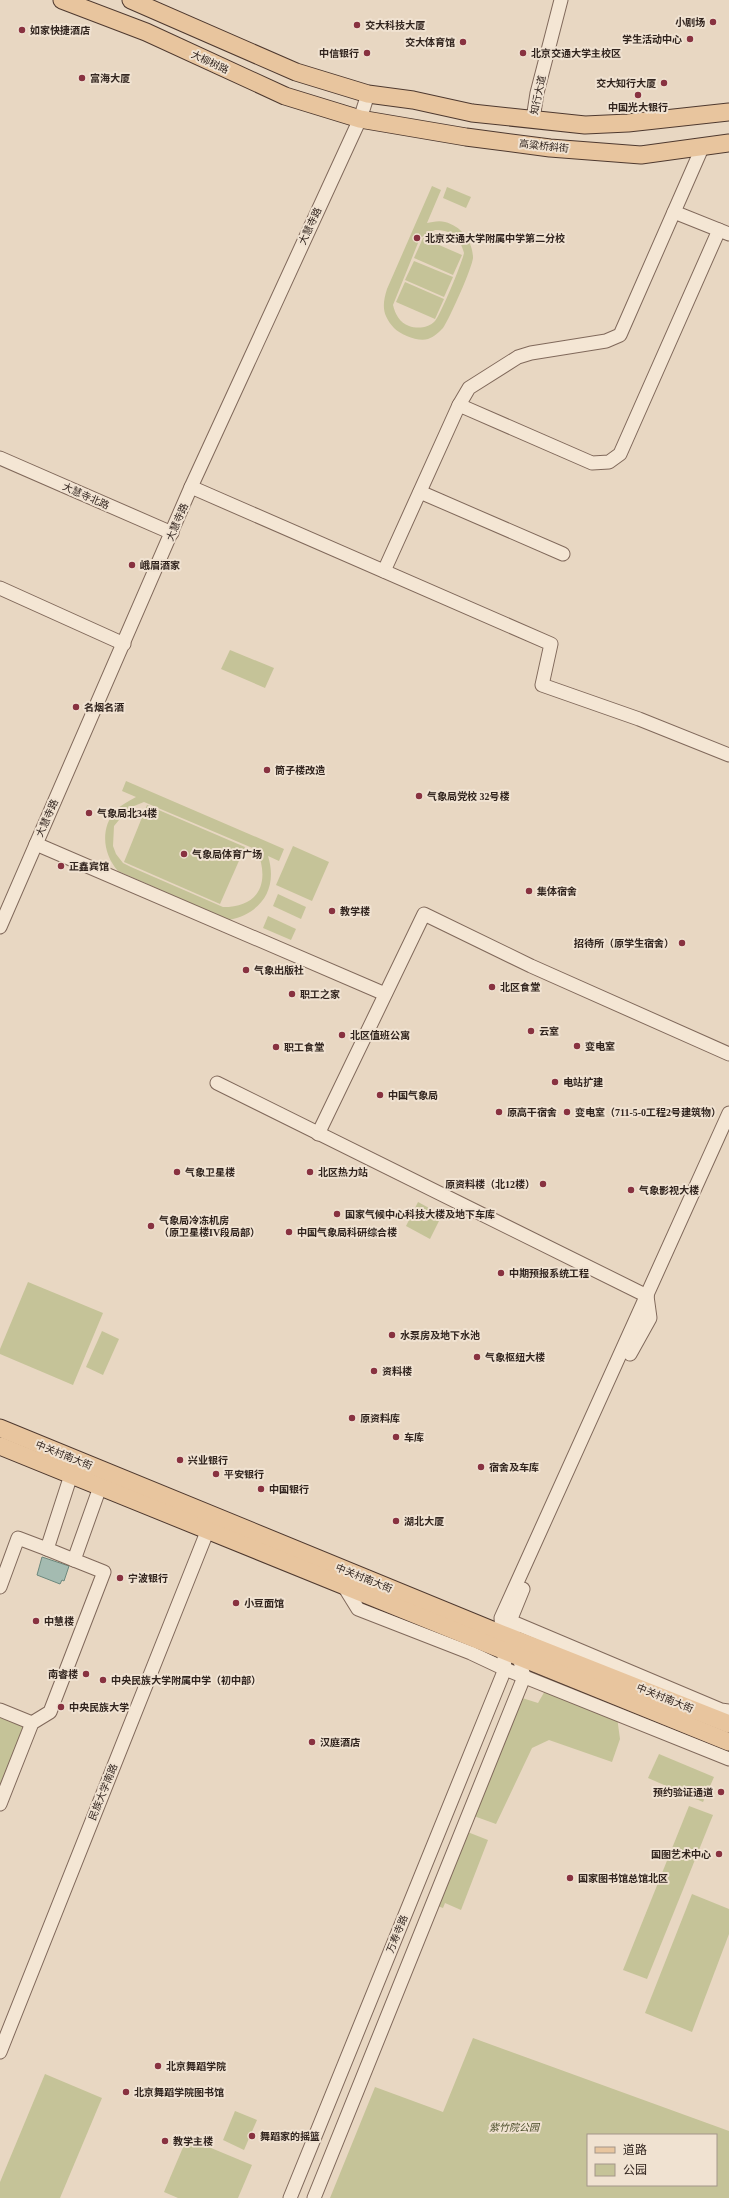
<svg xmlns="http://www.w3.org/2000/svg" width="729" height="2198" font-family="'Times New Roman','Noto Sans SC',serif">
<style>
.green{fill:#c5c398;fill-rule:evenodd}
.water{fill:#a4bbb1;stroke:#6c887d}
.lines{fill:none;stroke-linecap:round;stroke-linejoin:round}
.minor-casing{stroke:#80695b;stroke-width:15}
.major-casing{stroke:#4e392f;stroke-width:19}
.minor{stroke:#f4e6d4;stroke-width:13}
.major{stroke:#e8c59e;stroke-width:17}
.poi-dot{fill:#883240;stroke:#f0e2d1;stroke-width:1.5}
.labels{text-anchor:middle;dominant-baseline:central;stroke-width:4;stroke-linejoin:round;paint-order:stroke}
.poi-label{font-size:10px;font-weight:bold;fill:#31241e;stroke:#f0e2d1;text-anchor:start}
.street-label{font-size:10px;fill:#31241e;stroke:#f0e2d1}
.park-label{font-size:10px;font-style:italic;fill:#484b27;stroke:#f0e2d1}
</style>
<rect width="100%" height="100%" fill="#e8d7c2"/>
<g class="green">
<path d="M432 186 441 190 427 223C432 222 439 220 445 222 461 226 473 241 473 258 472 268 450 318 443 328 439 332 434 337 428 339 418 342 401 335 394 328 382 315 382 305 387 289ZM435 230C451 230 460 237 464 253 462 263 441 314 435 321 429 328 417 329 409 326 400 323 395 314 393 305L420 238Z"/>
<polygon points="447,187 471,197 466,208 443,198"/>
<polygon points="423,238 462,255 453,275 414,258"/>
<polygon points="414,261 453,277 444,297 405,280"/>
<polygon points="405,282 444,299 435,319 396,302"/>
<polygon points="230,650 274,668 265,688 221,669"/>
<path d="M126 781 284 849 279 861 268 856C278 888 262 913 229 920L118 871C103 854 100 829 115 811 121 805 129 801 136 797L122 791ZM144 802 257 850C270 882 260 907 223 907L131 867 123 863 116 854 113 846 114 826 129 808Z"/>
<polygon points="147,805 245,847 220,904 124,862"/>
<polygon points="293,846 329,862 312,901 276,885"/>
<polygon points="278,894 306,907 301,919 273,906"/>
<polygon points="268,916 296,929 291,940 263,928"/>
<polygon points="418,1202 442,1215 430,1239 406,1226"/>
<polygon points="28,1282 103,1313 73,1385 0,1354 0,1349"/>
<polygon points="102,1331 119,1339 103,1375 86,1367"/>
<polygon points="546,1689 617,1717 620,1739 612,1762 549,1740 532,1748 496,1824 471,1815 519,1697 538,1703"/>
<polygon points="0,1711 32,1723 0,1802"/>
<polygon points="659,1754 714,1777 703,1802 648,1778"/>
<polygon points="689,1806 713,1815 647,1979 623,1970"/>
<polygon points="465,1831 488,1840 461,1910 445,1903 443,1908 435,1905"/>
<polygon points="692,1894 729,1909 729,1934 692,2032 645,2013"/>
<path d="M473 2038 729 2131V2198H330L375 2087 443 2112ZM588 2135H716V2185H588Z"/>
<polygon points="45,2074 102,2098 60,2198 0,2198 0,2182"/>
<polygon points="235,2111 257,2120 244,2150 223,2140"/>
<polygon points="187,2138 252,2165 238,2198 178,2198 164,2192"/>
</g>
<polygon class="water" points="42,1557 69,1566 64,1581 62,1580 60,1584 37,1575"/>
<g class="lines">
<defs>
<g id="minor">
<polyline points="533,119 537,93 561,0"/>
<polyline points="674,212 729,234"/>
<polyline points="459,405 469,388 518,357 531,353 606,341 620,335 702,148"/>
<polyline points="0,458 172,533"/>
<polyline points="191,487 551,644 542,685 639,719 729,755"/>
<polyline points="420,492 563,554"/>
<polyline points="384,571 459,405 592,463 609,462 620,454 719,230"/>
<polyline points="0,588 124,644"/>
<polyline points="36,844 385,994"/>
<polyline points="0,927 191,487 360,119 368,94"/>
<polyline points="217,1083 647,1296"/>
<polyline points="318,1134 424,914 531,966 729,1054"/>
<polyline points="630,1354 650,1318 647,1296"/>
<polyline points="47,1549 74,1560"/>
<polyline points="0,1587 18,1538 47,1549 71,1475"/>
<polyline points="345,1588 358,1609 471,1653 505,1669 729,1759"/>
<polyline points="510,1621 721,1710 729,1711"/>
<polyline points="0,1710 32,1723"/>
<polyline points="0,1804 32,1723 50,1712 104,1572 74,1560 100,1487"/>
<polyline points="0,2052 207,1532"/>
<polyline points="290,2198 505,1669 501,1618 729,1113"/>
<polyline points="314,2198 524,1677 510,1621 523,1589"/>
</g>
<g id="major">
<polyline points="62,0 146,32 285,96 360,119 466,137 550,148 641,155 729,143"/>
<polyline points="131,0 296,72 368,94 413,100 472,113 585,125 628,123 729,112"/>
<polyline points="0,1428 502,1634 729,1724"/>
<polyline points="0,1446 729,1742"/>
</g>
</defs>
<use href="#minor" class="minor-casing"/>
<use href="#major" class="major-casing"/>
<use href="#minor" class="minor"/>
<use href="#major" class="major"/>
</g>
<g class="poi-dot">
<circle cx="713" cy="22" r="4"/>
<circle cx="357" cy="25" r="4"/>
<circle cx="22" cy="30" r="4"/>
<circle cx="690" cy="39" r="4"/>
<circle cx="463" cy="42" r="4"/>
<circle cx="367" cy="53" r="4"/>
<circle cx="523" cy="53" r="4"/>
<circle cx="82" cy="78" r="4"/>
<circle cx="664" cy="83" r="4"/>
<circle cx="638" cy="95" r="4"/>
<circle cx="417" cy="238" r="4"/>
<circle cx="132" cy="565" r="4"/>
<circle cx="76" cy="707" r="4"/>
<circle cx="267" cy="770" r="4"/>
<circle cx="419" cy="796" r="4"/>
<circle cx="89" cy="813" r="4"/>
<circle cx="184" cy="854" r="4"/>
<circle cx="61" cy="866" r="4"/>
<circle cx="529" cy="891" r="4"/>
<circle cx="332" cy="911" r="4"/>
<circle cx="682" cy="943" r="4"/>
<circle cx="246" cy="970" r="4"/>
<circle cx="492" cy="987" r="4"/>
<circle cx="292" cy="994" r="4"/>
<circle cx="531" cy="1031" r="4"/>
<circle cx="342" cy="1035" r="4"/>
<circle cx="577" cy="1046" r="4"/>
<circle cx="276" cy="1047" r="4"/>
<circle cx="555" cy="1082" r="4"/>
<circle cx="380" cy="1095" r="4"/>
<circle cx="499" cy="1112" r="4"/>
<circle cx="567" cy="1112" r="4"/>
<circle cx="177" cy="1172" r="4"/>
<circle cx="310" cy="1172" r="4"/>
<circle cx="543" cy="1184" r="4"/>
<circle cx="631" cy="1190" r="4"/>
<circle cx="337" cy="1214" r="4"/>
<circle cx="151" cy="1226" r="4"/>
<circle cx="289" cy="1232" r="4"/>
<circle cx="501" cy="1273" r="4"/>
<circle cx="392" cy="1335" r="4"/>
<circle cx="477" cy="1357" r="4"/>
<circle cx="374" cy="1371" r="4"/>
<circle cx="352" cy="1418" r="4"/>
<circle cx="396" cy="1437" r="4"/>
<circle cx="180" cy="1460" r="4"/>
<circle cx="481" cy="1467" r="4"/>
<circle cx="216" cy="1474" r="4"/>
<circle cx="261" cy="1489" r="4"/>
<circle cx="396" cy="1521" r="4"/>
<circle cx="120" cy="1578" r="4"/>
<circle cx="236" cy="1603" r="4"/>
<circle cx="36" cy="1621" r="4"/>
<circle cx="86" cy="1674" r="4"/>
<circle cx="103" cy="1680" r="4"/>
<circle cx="61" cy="1707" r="4"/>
<circle cx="312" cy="1742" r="4"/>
<circle cx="721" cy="1792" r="4"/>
<circle cx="719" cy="1854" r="4"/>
<circle cx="570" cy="1878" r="4"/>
<circle cx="158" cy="2066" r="4"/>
<circle cx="126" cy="2092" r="4"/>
<circle cx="252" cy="2136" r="4"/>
<circle cx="165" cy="2141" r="4"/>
</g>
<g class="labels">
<g class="poi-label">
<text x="705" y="22" text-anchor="end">小剧场</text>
<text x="365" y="25">交大科技大厦</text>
<text x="30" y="30">如家快捷酒店</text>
<text x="682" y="39" text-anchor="end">学生活动中心</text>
<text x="455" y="42" text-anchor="end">交大体育馆</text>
<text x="359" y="53" text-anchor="end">中信银行</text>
<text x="531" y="53">北京交通大学主校区</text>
<text x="90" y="78">富海大厦</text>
<text x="656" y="83" text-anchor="end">交大知行大厦</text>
<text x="638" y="107" text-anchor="middle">中国光大银行</text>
<text x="425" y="238">北京交通大学附属中学第二分校</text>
<text x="140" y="565">峨眉酒家</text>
<text x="84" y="707">名烟名酒</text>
<text x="275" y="770">筒子楼改造</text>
<text x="427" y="796">气象局党校 32号楼</text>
<text x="97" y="813">气象局北34楼</text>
<text x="192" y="854">气象局体育广场</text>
<text x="69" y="866">正鑫宾馆</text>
<text x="537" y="891">集体宿舍</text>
<text x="340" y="911">教学楼</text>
<text x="674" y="943" text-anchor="end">招待所（原学生宿舍）</text>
<text x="254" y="970">气象出版社</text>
<text x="500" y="987">北区食堂</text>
<text x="300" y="994">职工之家</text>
<text x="539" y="1031">云室</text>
<text x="350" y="1035">北区值班公寓</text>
<text x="585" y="1046">变电室</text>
<text x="284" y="1047">职工食堂</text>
<text x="563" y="1082">电站扩建</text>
<text x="388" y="1095">中国气象局</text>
<text x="507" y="1112">原高干宿舍</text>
<text x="575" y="1112">变电室（711-5-0工程2号建筑物）</text>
<text x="185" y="1172">气象卫星楼</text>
<text x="318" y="1172">北区热力站</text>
<text x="535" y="1184" text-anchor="end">原资料楼（北12楼）</text>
<text x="639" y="1190">气象影视大楼</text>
<text x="345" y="1214">国家气候中心科技大楼及地下车库</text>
<text x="159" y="1220">气象局冷冻机房<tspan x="159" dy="12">（原卫星楼IV段局部）</tspan></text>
<text x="297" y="1232">中国气象局科研综合楼</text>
<text x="509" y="1273">中期预报系统工程</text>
<text x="400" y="1335">水泵房及地下水池</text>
<text x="485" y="1357">气象枢纽大楼</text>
<text x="382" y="1371">资料楼</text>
<text x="360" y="1418">原资料库</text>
<text x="404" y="1437">车库</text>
<text x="188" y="1460">兴业银行</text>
<text x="489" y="1467">宿舍及车库</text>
<text x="224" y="1474">平安银行</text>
<text x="269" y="1489">中国银行</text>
<text x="404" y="1521">湖北大厦</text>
<text x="128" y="1578">宁波银行</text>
<text x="244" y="1603">小豆面馆</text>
<text x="44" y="1621">中慧楼</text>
<text x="78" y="1674" text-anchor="end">南睿楼</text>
<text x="111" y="1680">中央民族大学附属中学（初中部）</text>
<text x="69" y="1707">中央民族大学</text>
<text x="320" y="1742">汉庭酒店</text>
<text x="713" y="1792" text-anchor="end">预约验证通道</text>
<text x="711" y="1854" text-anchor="end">国图艺术中心</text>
<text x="578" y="1878">国家图书馆总馆北区</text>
<text x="166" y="2066">北京舞蹈学院</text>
<text x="134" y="2092">北京舞蹈学院图书馆</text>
<text x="260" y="2136">舞蹈家的摇篮</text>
<text x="173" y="2141">教学主楼</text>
</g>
<g class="street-label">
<text transform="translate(210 62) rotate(25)">大柳树路</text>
<text transform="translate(538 95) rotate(-78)">知行大道</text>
<text transform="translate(544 146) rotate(6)">高粱桥斜街</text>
<text transform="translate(310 226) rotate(-65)">大慧寺路</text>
<text transform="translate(86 496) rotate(24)">大慧寺北路</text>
<text transform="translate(177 522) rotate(-67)">大慧寺路</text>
<text transform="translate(47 818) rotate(-66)">大慧寺路</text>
<text transform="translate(64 1455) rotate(22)">中关村南大街</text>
<text transform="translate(364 1578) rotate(22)">中关村南大街</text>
<text transform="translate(665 1698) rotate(22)">中关村南大街</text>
<text transform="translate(103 1792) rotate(-68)">民族大学南路</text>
<text transform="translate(397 1934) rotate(-68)">万寿寺路</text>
</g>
<g class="park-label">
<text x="514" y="2127">紫竹院公园</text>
</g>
</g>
<rect x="587" y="2134" width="130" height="52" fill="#f0e2d1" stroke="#a49689"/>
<rect x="595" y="2147" width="20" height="6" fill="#e8c59e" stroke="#a49689"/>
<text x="623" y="2154" font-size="12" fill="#31241e">道路</text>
<rect x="595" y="2164" width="20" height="12" fill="#c5c398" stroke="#a49689"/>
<text x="623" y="2174" font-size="12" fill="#31241e">公园</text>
</svg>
